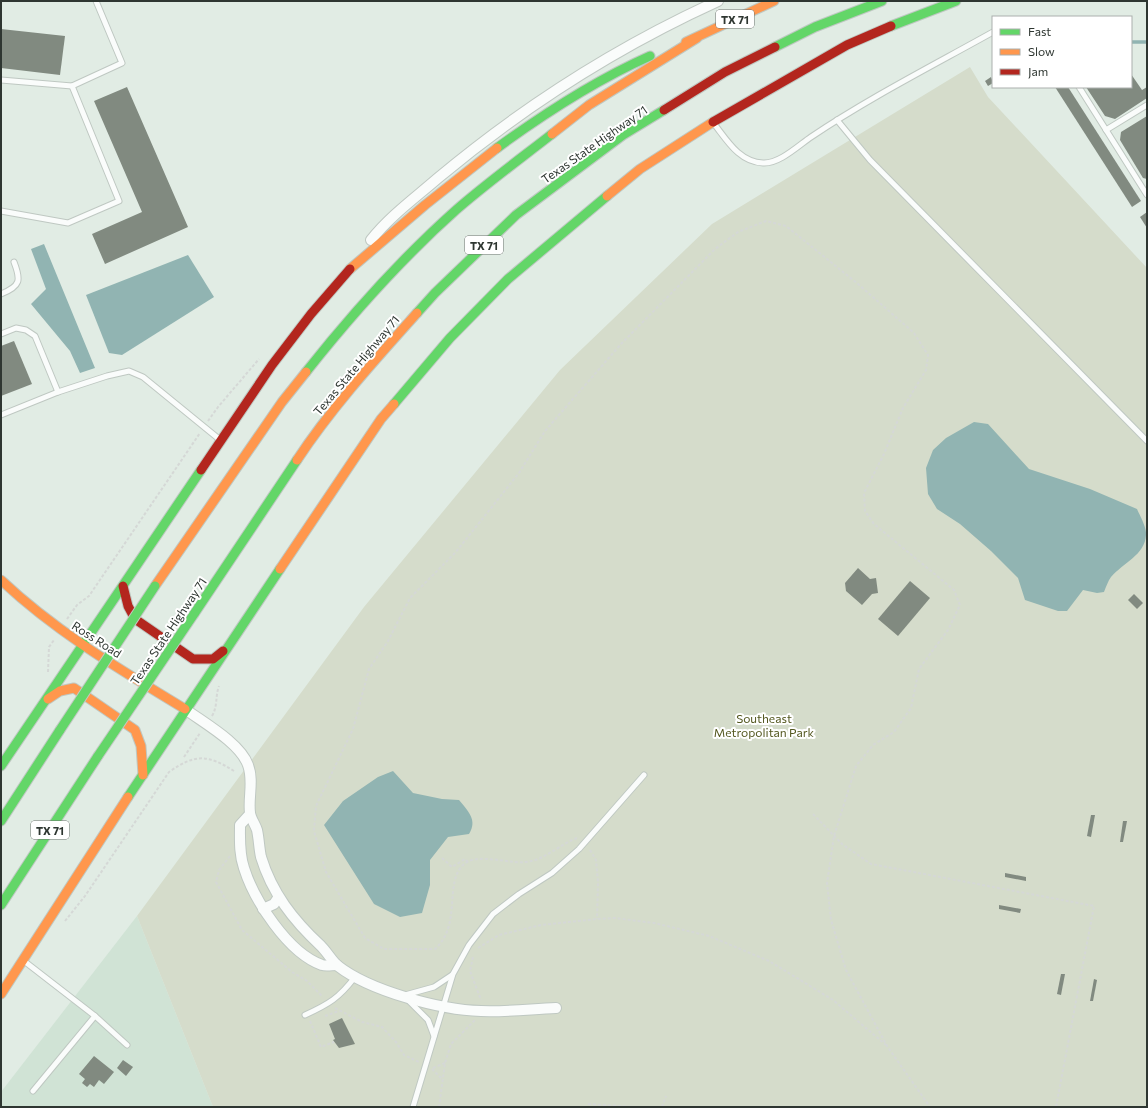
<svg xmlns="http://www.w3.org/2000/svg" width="1148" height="1108" font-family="Commissioner,sans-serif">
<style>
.built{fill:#d0e3d5}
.green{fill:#d5dccb}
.water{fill:#91b4b2}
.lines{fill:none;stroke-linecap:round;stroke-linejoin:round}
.stream{stroke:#91b4b2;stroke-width:3.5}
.building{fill:#818a80}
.lane-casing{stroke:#bfc8c2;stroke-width:7}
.street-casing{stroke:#bfc8c2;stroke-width:12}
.fast-casing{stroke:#bfc8c2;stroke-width:11}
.slow-casing{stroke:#bfc8c2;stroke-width:11}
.jam-casing{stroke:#bfc8c2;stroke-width:11}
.path{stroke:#d5d8d6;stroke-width:2;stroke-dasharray:3 2;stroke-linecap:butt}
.lane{stroke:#fafcfb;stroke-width:5}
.street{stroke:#fafcfb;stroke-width:10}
.fast{stroke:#63d668;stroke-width:9}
.slow{stroke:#ff974d;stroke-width:9}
.jam{stroke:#b3261e;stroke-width:9}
.fast-bridge-casing{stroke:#c3c8c4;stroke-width:11;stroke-linecap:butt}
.fast-bridge{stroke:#63d668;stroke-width:9}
.labels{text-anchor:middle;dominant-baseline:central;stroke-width:4;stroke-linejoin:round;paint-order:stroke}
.shield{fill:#fff;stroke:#6d726f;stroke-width:1}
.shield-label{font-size:11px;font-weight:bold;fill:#2e3631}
.street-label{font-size:12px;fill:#2e3631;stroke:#fff}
.park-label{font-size:12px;fill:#53571f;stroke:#fff}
</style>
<rect width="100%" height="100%" fill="#e1ece4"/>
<polygon class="built" points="137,916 213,1107 1,1107 1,1092"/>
<polygon class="green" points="970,67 988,97 1147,268 1147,1107 213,1107 137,916 364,607 560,370 712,224"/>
<g class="water">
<polygon points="44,244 95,368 80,373 70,351 31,304 46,289 31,249"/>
<polygon points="188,255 214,297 122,355 109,353 86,295"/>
<path d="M974 422 988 424 1029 469 1090 489 1137 509C1140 516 1147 528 1146 535 1145 555 1123 563 1111 577 1108 581 1106 587 1104 592L1097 593 1083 590 1067 611H1058L1025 600 1018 578 991 551 960 524 937 509 928 494 926 468 933 450 946 438Z"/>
<path d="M393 771 413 793 442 799 459 800C468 811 478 820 469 834L448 837 430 860V885L422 913 400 917 374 904 324 825 343 801 378 777Z"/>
</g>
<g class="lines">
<polyline class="stream" points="1131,42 1147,42"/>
</g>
<g class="building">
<polygon points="1,29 65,36 60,75 1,68"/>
<polygon points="1131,74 1142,90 1147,87 1147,98 1115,119 1105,116 1086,87 1131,87"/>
<polygon points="991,77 993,83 988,86 985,81"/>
<polygon points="127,87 188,227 105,264 92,234 142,212 94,101"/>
<polygon points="1055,87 1068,87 1141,201 1132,207"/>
<polygon points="1147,116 1147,179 1143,178 1120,140 1121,132"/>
<polygon points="1147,212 1147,228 1140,217"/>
<polygon points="14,341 32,384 1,396 1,346"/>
<polygon points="858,568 870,579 876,578 878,593 872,594 862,605 846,591 845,583"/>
<polygon points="910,581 930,598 898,636 878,619"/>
<polygon points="1134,594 1143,603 1137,609 1128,600"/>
<polygon points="1091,815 1095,815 1091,837 1087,836"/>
<polygon points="1123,821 1127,821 1123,842 1120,842"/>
<polygon points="1005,873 1026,877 1026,881 1005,877"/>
<polygon points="999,905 1021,909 1020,913 999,909"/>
<polygon points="1061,974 1065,974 1061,995 1057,994"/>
<polygon points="1094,979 1097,980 1093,1001 1090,1001"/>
<polygon points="342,1018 355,1044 339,1048 333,1040 335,1039 329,1024"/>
<polygon points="94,1056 114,1072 104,1084 99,1080 94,1087 90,1084 87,1087 82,1083 85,1079 79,1074"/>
<polygon points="123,1060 133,1067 126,1076 117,1068"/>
</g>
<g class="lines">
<defs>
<g id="lane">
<polyline points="1,80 72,86"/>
<polyline points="1079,87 1147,195"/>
<polyline points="837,120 870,160 1147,441"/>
<path d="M715 125C728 142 740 162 763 163 779 164 798 146 811 137 869 98 932 66 993 32"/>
<polyline points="1106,130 1147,105"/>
<polyline points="1,211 68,223 119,201 72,86 122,63 96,1"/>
<path d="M1 294C21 286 21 280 14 262"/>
<polyline points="1,334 16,328 26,330 35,336 58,392"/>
<polyline points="1,415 58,392 107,376 129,371 143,377 219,439"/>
<polyline points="24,961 95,1016 127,1045"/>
<polyline points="405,995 434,987 452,975"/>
<polyline points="408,1000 428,1020 434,1036"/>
<path d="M305 1015C329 1004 339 998 355 977"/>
<polyline points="33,1091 95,1016"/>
<polyline points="413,1107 453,974 469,945 493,914 519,894 552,873 579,849 644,775"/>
</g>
<g id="street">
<path d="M371 240C390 216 415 198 438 178 523 107 617 47 718 1"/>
<path d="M185 709C204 723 240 743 248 765 254 781 248 797 250 813 251 819 255 824 257 830 259 839 259 848 261 857 272 893 293 920 321 946 327 952 332 961 338 966 370 991 441 1010 481 1011 506 1012 531 1009 556 1008"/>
<path d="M250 814 240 825C240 839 239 854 244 868 254 900 288 953 322 965 326 966 332 965 337 965"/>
<polyline points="263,909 274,904 278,898"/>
</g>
<g id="fast">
<polyline points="891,26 956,1"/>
<polyline points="775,47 815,27 882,1"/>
<path d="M497 148C545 113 596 80 650 56"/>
<polyline points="417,313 435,293 516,215 623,135 664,110"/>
<path d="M306 372C352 314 401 259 456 210 487 183 520 159 552 134"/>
<polyline points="394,404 450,338 508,279 607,196"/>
<polyline points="194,614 297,460"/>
<polyline points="1,766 201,470"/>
<polyline points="128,797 280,569"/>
<polyline points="1,821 60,730"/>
<polyline points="1,905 98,756"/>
</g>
<g id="slow">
<polyline points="686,42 774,1"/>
<polyline points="552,134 589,105 697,38"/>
<polyline points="607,196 640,169 713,122"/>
<polyline points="350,269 425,205 497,148"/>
<path d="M297 460C332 407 375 360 417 313"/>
<polyline points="280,569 381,419 394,404"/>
<path d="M1 580C56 632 121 670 185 709"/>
<polyline points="155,586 282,402 306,372"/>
<polyline points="48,699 60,691 74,688 135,730 141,746 143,775"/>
<polyline points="1,994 128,797"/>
</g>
<g id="jam">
<polyline points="664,110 725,72 775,47"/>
<polyline points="713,122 847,45 891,26"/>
<polyline points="201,470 272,365 311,314 350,269"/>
<polyline points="123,586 128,606 135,619 193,659 213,659 223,651"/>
</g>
</defs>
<use href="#lane" class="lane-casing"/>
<use href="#street" class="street-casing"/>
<use href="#fast" class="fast-casing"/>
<use href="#slow" class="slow-casing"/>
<use href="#jam" class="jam-casing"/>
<g class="path">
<polyline points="208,421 218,407 259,359"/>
<polyline points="67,619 77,605 89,596 200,433"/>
<polyline points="48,672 49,647 54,640"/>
<path d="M212 716C218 706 215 697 219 686"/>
<polyline points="184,757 200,733"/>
<polyline points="813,814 842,844 871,864 1094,906 1056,1107"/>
<path d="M577 838C560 844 544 861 525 862 509 864 475 852 463 865 444 883 462 925 435 949H384L365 938 326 872 314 831 316 806 353 729 369 669 388 641 410 598 455 553 519 473 545 431 621 344 715 249 738 232 766 221 786 226 858 284 914 333 928 355 926 370 903 408 884 454 864 493 865 511 874 524 954 590 960 605 948 630 919 669 911 708 894 732 873 745 856 766 834 836 827 883 831 920 846 970 887 1046 930 1107"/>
<polyline points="590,850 596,860 598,882 597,919"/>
<polyline points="230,856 219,870 216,882 242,930 292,972 307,981 323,997"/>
<polyline points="442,858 452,867 465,859 468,862"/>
<path d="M65 921 85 896 169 772C195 754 207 754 234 771"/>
<polyline points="478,948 499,935 541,925 597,919 615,918 654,923 709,936 769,961 833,1000 886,1045"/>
<polyline points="473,957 470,971 481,1000"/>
<polyline points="335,1008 362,1022 382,1027 396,1042 404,1055 419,1062"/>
<polyline points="325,1016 339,1011"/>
<polyline points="310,1021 321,1047 334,1042"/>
<polyline points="433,1068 445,1063"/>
<polyline points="432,1069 443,1080"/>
<polyline points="588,1104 635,1107"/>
<polyline points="439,1107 445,1063 451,1044 475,1020"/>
<polyline points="662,1107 666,1096"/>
</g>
<use href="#lane" class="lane"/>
<use href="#street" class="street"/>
<use href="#fast" class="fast"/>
<use href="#slow" class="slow"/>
<use href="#jam" class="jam"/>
<defs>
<g id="fast-bridge">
<polyline points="60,730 155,586"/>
<polyline points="98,756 194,614"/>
</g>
</defs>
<use href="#fast-bridge" class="fast-bridge-casing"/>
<use href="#fast-bridge" class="fast-bridge"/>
</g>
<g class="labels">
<g class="shield">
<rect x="716" y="10" width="38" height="18" rx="3"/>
<rect x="465" y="236" width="38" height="18" rx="3"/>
<rect x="31" y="821" width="38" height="18" rx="3"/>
</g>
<g class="shield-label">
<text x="735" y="19">TX 71</text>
<text x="484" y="245">TX 71</text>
<text x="50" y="830">TX 71</text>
</g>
<g class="street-label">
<text transform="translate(594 144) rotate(-35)">Texas State Highway 71</text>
<text transform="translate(356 365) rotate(-50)">Texas State Highway 71</text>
<text transform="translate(168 631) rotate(-56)">Texas State Highway 71</text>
<text transform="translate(97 639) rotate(33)">Ross Road</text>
</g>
<g class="park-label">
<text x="764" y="718">Southeast<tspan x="764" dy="14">Metropolitan Park</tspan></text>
</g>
</g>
<rect width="1148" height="1108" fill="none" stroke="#2e3631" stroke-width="4"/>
<rect x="992" y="16" width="140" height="72" fill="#ffffff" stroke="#abafad"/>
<rect x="1000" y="29" width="20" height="6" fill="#63d668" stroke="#abafad"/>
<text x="1028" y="36" font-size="12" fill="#2e3631">Fast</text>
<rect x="1000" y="49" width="20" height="6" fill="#ff974d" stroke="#abafad"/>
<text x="1028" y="56" font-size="12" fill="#2e3631">Slow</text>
<rect x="1000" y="69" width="20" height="6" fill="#b3261e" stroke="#abafad"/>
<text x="1028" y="76" font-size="12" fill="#2e3631">Jam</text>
</svg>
